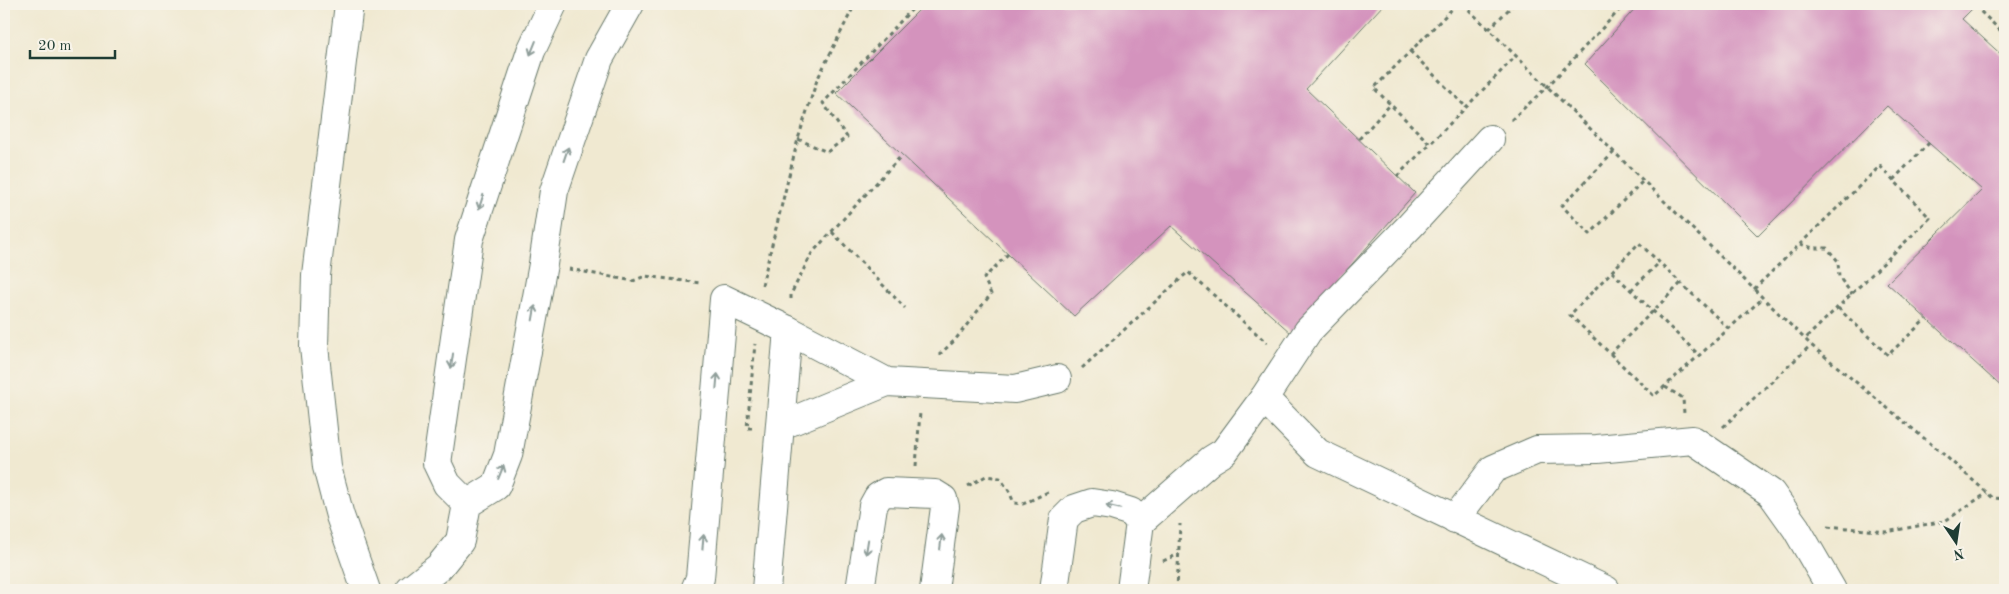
<svg xmlns="http://www.w3.org/2000/svg" width="2009" height="594" font-family="'Old Standard TT',serif">
<style>
.building{fill:#d493bd}
.lines{fill:none;stroke-linecap:round;stroke-linejoin:round}
.minor-casing{stroke:#68796b;stroke-width:30}
.path{stroke:#68796b;stroke-width:3;stroke-dasharray:4 4;stroke-linecap:butt}
.minor{stroke:#fff;stroke-width:28}
.oneway{stroke:#8f9e9a}
</style>
<rect width="100%" height="100%" fill="#f7f3e8"/>
<filter id="ink" filterUnits="userSpaceOnUse"><feTurbulence type="fractalNoise" baseFrequency=".02" numOctaves="2"/><feDisplacementMap in="SourceGraphic" scale="10" xChannelSelector="R" yChannelSelector="G"/><feConvolveMatrix kernelMatrix="1 2 1 2 8 2 1 2 1" color-interpolation-filters="sRGB"/></filter>
<filter id="wash" filterUnits="userSpaceOnUse"><feTurbulence type="fractalNoise" baseFrequency=".0096" numOctaves="4" result="noise"/><feDisplacementMap in="SourceGraphic" scale="20" xChannelSelector="R" yChannelSelector="G"/><feGaussianBlur stdDeviation="1.12" result="paint"/><feColorMatrix in="noise" values="0 0 0 0 0 0 0 0 0 0 0 0 0 0 0 0 0 1.4 0 .05"/><feComposite in="paint" operator="in"/></filter>
<g filter="url(#wash)">
<rect width="100%" height="100%" fill="#f0e9d1"/>
<g id="blocks">
<g class="building">
<polygon points="925,4 1384,4 1306,89 1415,193 1291,333 1171,226 1074,316 836,93"/>
<polygon points="1639,4 1977,4 1962,19 2005,58 2005,390 1887,283 1982,190 1887,106 1758,236 1585,64"/>
</g>
</g>
</g>
<g filter="url(#ink)">
<use href="#blocks" fill-opacity="0" stroke="#68796b" stroke-width="1"/>
<g class="lines">
<defs>
<g id="minor">
<polyline points="349,4 316,275 314,346 327,467 340,516 366,590"/>
<polyline points="1264,398 1308,331 1410,226 1490,139"/>
<polyline points="780,426 887,382"/>
<polyline points="467,504 447,484 437,463 469,240 531,51 553,4"/>
<polyline points="1455,519 1493,469 1537,450 1597,449 1693,440 1771,493 1796,528 1832,590"/>
<polyline points="1140,522 1211,460 1224,452 1264,398 1318,453 1606,590"/>
<polyline points="410,590 439,567 460,541 467,504 496,486 508,455 543,264 554,191 599,59 630,4"/>
<polyline points="695,590 700,578 724,299 788,330"/>
<polyline points="766,590 788,330 887,382 1015,389 1057,379"/>
<polyline points="860,590 873,506 878,497 886,492 935,494 943,499 945,507 934,590"/>
<polyline points="1054,590 1064,519 1074,509 1092,503 1112,506 1131,512 1140,522 1131,590"/>
</g>
</defs>
<use href="#minor" class="minor-casing"/>
<g class="path">
<polyline points="1457,4 1374,88 1430,144 1516,56"/>
<polyline points="1463,4 1811,345 1942,453 1993,498 2005,499"/>
<polyline points="1975,6 2005,35"/>
<polyline points="1999,28 2005,21"/>
<polyline points="1489,29 1514,4"/>
<polyline points="1410,51 1466,107"/>
<polyline points="1511,120 1547,87 1625,4"/>
<polyline points="798,139 827,152 847,137 823,103 917,4"/>
<polyline points="1359,139 1390,105"/>
<polyline points="1614,152 1562,206 1590,234 1643,181"/>
<polyline points="1397,176 1430,144"/>
<polyline points="1893,180 1929,143"/>
<polyline points="832,232 905,308"/>
<polyline points="1800,244 1813,248 1827,248 1838,261 1839,277 1852,294"/>
<polyline points="569,269 633,281 645,276 701,283"/>
<polyline points="1612,272 1699,355"/>
<polyline points="762,285 798,139 817,80 855,4"/>
<polyline points="1754,289 1880,166 1930,218 1805,339"/>
<polyline points="1631,290 1659,263"/>
<polyline points="791,299 791,294 812,253 902,155"/>
<polyline points="1838,308 1888,355 1926,319"/>
<polyline points="1729,329 1639,243 1570,315 1654,396 1763,298"/>
<polyline points="1610,354 1681,283"/>
<polyline points="939,355 955,340 991,294 984,278 1008,254"/>
<polyline points="1082,368 1188,272 1267,343"/>
<polyline points="1665,387 1683,398 1684,414"/>
<polyline points="1723,427 1811,345"/>
<polyline points="752,428 747,428 755,344"/>
<polyline points="916,466 920,412"/>
<polyline points="968,486 986,476 1000,478 1009,491 1014,503 1023,504 1048,492"/>
<polyline points="1828,526 1886,532 1945,521 1987,493"/>
<polyline points="1163,561 1179,554"/>
<polyline points="1177,590 1180,524"/>
</g>
<use href="#minor" class="minor"/>
</g>
<defs><path id="oneway-shaft" d="M-6 0H5M1.5-3L5.5 0L1.5 3" fill="none" stroke-width="1.6" stroke-linecap="round" stroke-linejoin="round" transform="scale(1.25)"/></defs>
<g class="oneway">
<use href="#oneway-shaft" transform="translate(533 48) rotate(112)"/>
<use href="#oneway-shaft" transform="translate(566 154) rotate(-71)"/>
<use href="#oneway-shaft" transform="translate(481 202) rotate(108)"/>
<use href="#oneway-shaft" transform="translate(534 313) rotate(-80)"/>
<use href="#oneway-shaft" transform="translate(452 361) rotate(98)"/>
<use href="#oneway-shaft" transform="translate(717 381) rotate(-85)"/>
<use href="#oneway-shaft" transform="translate(501 472) rotate(-68)"/>
<use href="#oneway-shaft" transform="translate(1113 507) rotate(-167)"/>
<use href="#oneway-shaft" transform="translate(703 542) rotate(-85)"/>
<use href="#oneway-shaft" transform="translate(941 542) rotate(-83)"/>
<use href="#oneway-shaft" transform="translate(867 547) rotate(99)"/>
</g>
</g>
<rect width="2009" height="594" fill="none" stroke="#f7f3e8" stroke-width="20"/>
<g transform="translate(1956 542) rotate(167)" stroke="#f7f3e8" stroke-width="4" paint-order="stroke">
<path d="M0-4L9 19L0 12L-9 19Z" fill="#1f3d34"/>
<text y="-8" font-size="14" font-weight="bold" text-anchor="middle" fill="#1f3d34">N</text>
</g>
<path d="M30 50v8h85v-8" fill="none" stroke="#1f3d34" stroke-width="2.5"/>
<text x="38" y="50" font-size="15" fill="#1f3d34" stroke="#f7f3e8" stroke-width="4" paint-order="stroke">20 m</text>
</svg>
